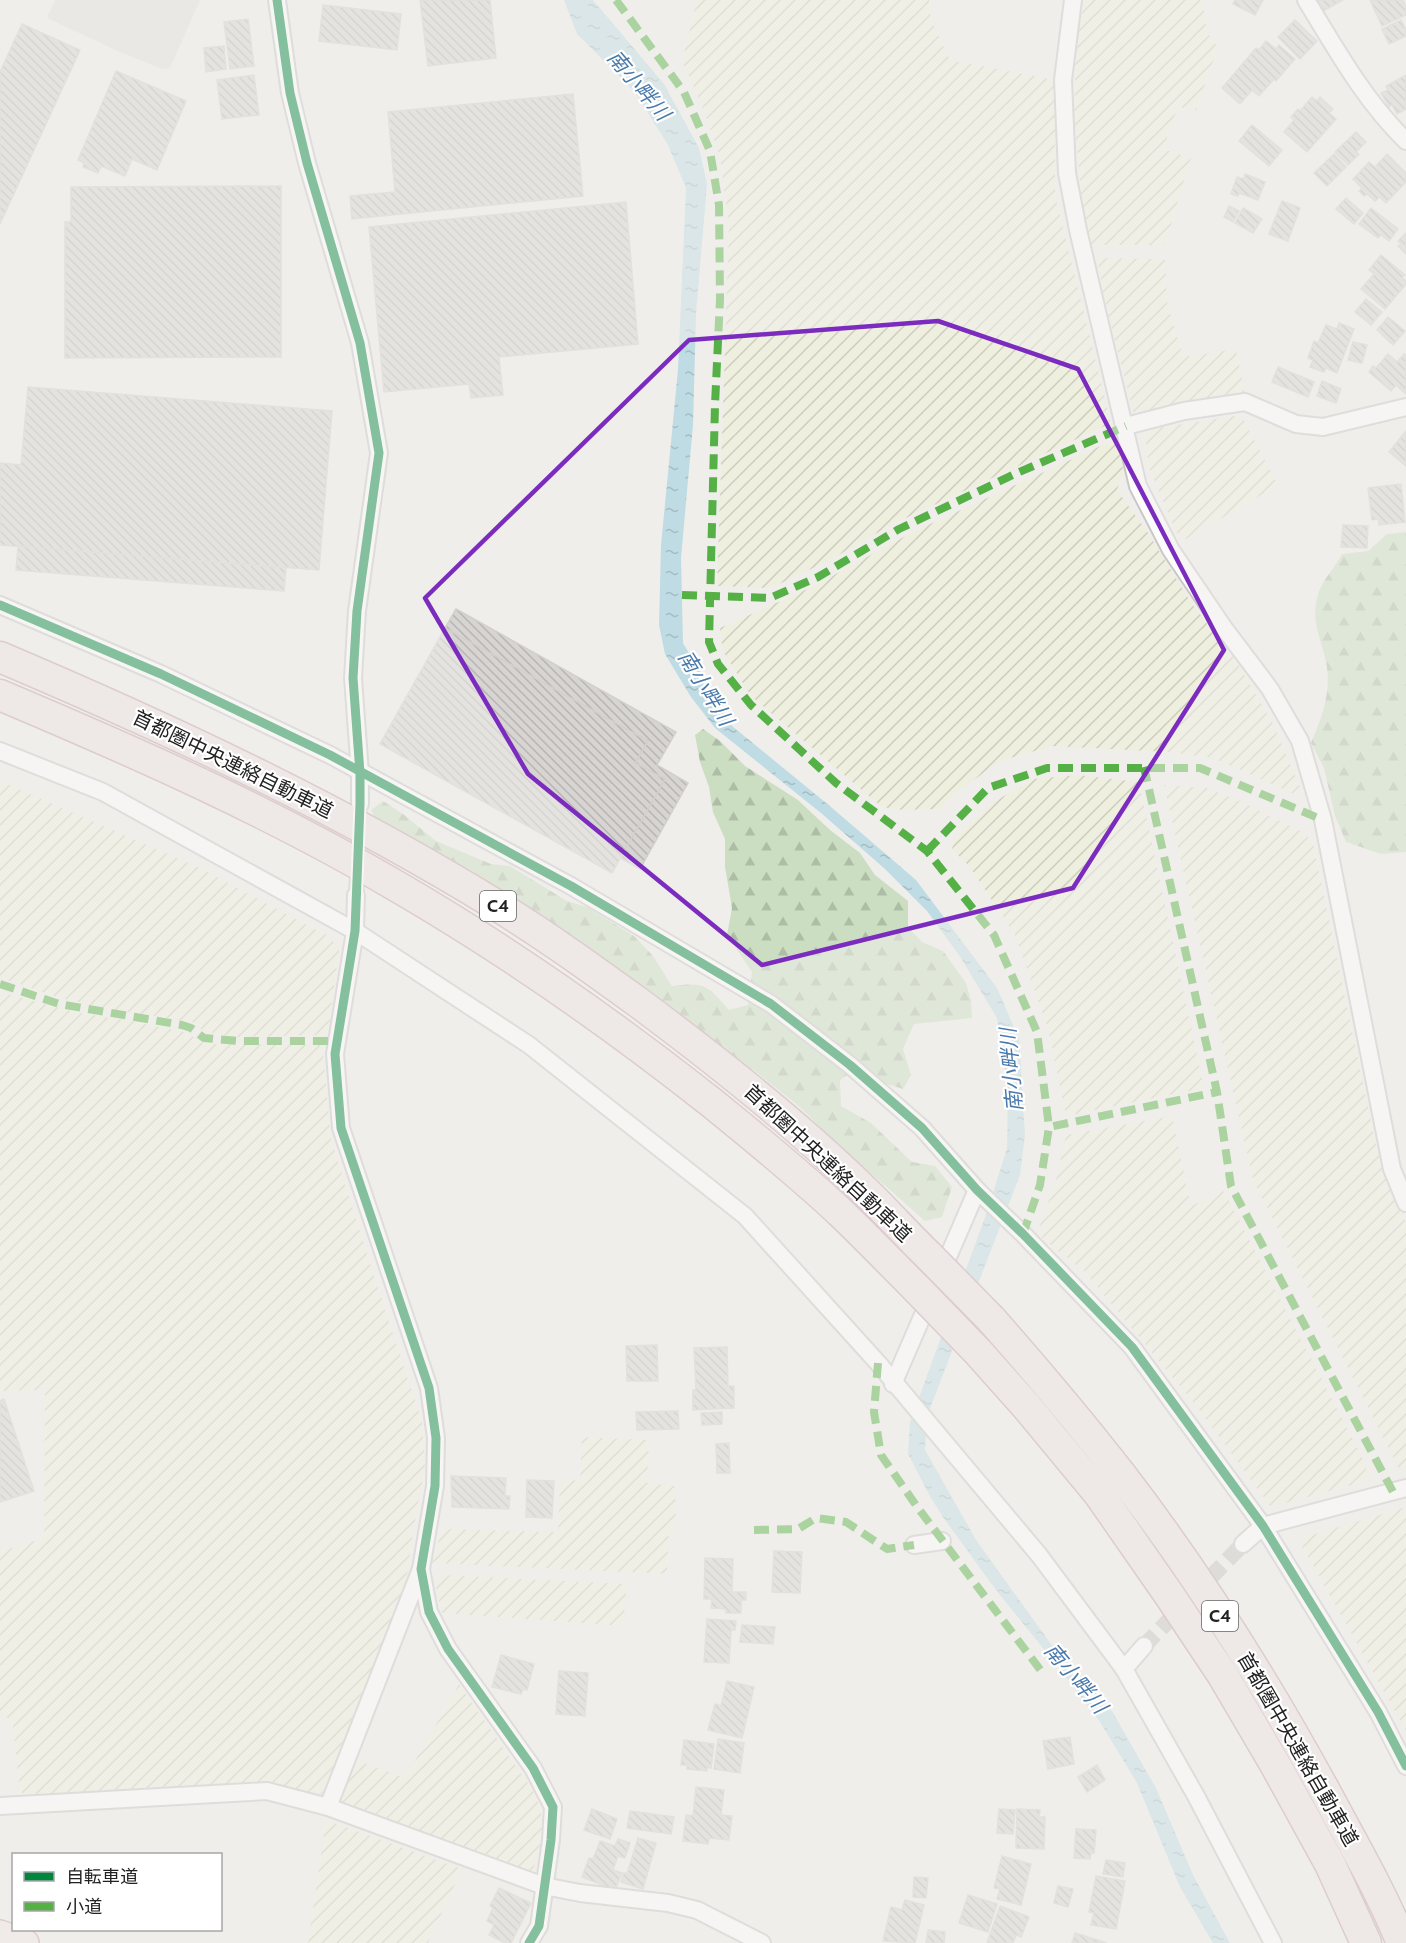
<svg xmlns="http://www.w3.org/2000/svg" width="1406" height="1943" font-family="Cabin,'Noto Sans JP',sans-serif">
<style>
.farmland{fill:url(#farmland-furrows)}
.forest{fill:url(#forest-firs)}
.parking{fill:#e0dfde}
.water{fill:url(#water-ripples)}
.building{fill:url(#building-back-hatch);stroke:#d3d0cc;stroke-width:1.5}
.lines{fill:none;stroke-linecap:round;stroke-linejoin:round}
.minor-tunnel{stroke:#c7c5c3;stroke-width:16;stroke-dasharray:16 8;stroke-linecap:butt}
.minor-casing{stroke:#c9c8c7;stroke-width:20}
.trunk-casing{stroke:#c5a2ac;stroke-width:30}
.motorway-casing{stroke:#c5a2ac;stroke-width:33}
.minor{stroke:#fdfcfc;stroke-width:16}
.trunk{stroke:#f0e6e4;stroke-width:27}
.motorway{stroke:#ece0e2;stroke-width:30}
.motorway-bridge-casing{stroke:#c5a2ac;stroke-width:33;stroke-linecap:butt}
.motorway-bridge{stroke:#ece0e2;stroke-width:30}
.quiet{stroke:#55b145;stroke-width:8;stroke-dasharray:15 8;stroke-linecap:butt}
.cycleway-casing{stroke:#fff;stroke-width:13}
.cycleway{stroke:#00873e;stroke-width:9}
.marked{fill:none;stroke:#7b2cbf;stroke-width:4.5;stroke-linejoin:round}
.labels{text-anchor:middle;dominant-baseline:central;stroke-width:4.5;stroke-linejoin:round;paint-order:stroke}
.shield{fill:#fff;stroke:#646464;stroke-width:1.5}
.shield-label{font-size:18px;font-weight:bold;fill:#222}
.street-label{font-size:20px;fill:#222;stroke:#fff}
.water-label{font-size:21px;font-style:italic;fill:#4a7aab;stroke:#fff}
</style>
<defs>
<pattern id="farmland-furrows" width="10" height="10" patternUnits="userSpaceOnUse" patternTransform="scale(1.5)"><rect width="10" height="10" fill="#efefdf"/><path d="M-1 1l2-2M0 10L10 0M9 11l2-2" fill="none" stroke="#cdcdbf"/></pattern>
<pattern id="forest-firs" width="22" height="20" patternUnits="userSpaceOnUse" patternTransform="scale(1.5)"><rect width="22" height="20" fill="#cbdec1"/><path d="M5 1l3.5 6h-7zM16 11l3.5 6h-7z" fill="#aebea6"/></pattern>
<pattern id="water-ripples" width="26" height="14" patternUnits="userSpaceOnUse" patternTransform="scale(1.5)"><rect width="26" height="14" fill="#bfdbe3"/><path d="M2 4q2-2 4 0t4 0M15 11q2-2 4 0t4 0" fill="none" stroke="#a4bcc2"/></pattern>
<pattern id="building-back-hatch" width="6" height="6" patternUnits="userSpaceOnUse" patternTransform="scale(1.5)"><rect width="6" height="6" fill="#d7d4d2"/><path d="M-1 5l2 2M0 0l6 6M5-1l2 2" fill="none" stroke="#b8b6b4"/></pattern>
</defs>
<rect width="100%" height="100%" fill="#f0eeeb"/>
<g class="farmland">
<polygon points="697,0 929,0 931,20 950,60 1055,80 1055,195 1111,423 891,525 828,561 771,588 717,586 729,227 720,157 703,108 682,61"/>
<polygon points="1085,0 1200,0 1203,2 1207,33 1218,47 1196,110 1178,107 1163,149 1191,158 1165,245 1090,245 1082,199 1074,121 1076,41"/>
<polygon points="1097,258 1165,259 1167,302 1183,357 1236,349 1245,394 1186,402 1134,414 1106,307"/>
<polygon points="1241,415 1278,485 1186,539 1178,536 1149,468 1144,430"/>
<polygon points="1118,438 1123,470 1117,490 1148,533 1192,604 1237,662 1274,726 1302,792 1294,794 1213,758 1169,752 1052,746 1000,761 957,792 940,809 903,810 882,807 751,696 723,651 720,628 812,587 913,532"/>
<polygon points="1078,775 1139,782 1204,1088 1066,1116 1048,1029 1015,935 970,867 952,849 955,839 994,802 1033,779"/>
<polygon points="0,781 198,867 330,937 339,950 329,1026 323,1035 236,1037 202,1031 197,1023 110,1009 60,998 17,983 0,978"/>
<polygon points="1164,785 1206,788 1240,801 1304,833 1313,843 1376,1146 1406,1224 1406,1469 1400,1471 1253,1180"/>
<polygon points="0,992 79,1013 131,1021 184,1032 206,1044 320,1045 323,1053 331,1139 373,1273 422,1422 425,1467 412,1538 406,1582 322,1794 307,1794 264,1782 30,1795 20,1792 12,1718 0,1717 0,1552 44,1538 45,1390 0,1391"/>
<polygon points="1172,1116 1191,1206 1224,1191 1361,1455 1370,1480 1271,1507 1194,1403 1084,1271 1037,1234 1056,1179 1066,1135"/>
<polygon points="582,1437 649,1440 647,1483 675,1486 676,1527 669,1530 667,1574 432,1563 442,1529 558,1532 560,1481 580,1480"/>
<polygon points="1406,1507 1406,1731 1298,1539"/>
<polygon points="440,1575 627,1584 623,1626 442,1613 434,1580"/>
<polygon points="459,1684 536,1795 543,1821 540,1850 531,1875 339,1802 354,1759 405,1778"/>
<polygon points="326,1820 462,1869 428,1943 308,1943"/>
</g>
<g class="forest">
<path d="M1406 532V852L1381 854 1346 842 1335 816 1324 768 1311 743C1322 717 1332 691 1326 662 1321 636 1310 623 1318 594 1322 581 1335 567 1342 554L1368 551 1387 534Z"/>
<path d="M703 729 720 741 745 766 798 800 830 830 860 853 875 875 908 901V927L922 942 943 951 966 983 971 1000 972 1018 914 1024 903 1049 911 1075 903 1089 884 1083 865 1065 840 1080 841 1106 871 1123 912 1162 935 1166 952 1187 942 1217 925 1221 830 1137 801 1108 756 1072 688 1024 382 834 371 810 383 801 403 814 436 841 491 864 510 866 567 901 587 907 634 936 653 956 672 986C706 982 707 985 729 1010L748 1005 752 972 727 935 732 908 725 867V839L713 812 709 787 700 762 695 735Z"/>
</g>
<polygon class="parking" points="55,0 200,0 170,68 162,69 118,51 47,18"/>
<polygon class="water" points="564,0 593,0 664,84 699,148 707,184 696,314 693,425 681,558 683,643 732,726 831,807 916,880 997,988 1019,1039 1025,1135 1020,1175 927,1416 925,1450 976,1540 1051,1644 1112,1711 1156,1788 1193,1875 1230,1943 1213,1943 1180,1887 1137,1783 1100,1722 1063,1673 996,1590 943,1517 931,1498 908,1454 910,1422 987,1212 1007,1148 1008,1092 997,1018 961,958 927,911 885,869 821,813 715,728 691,697 665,654 659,625 661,545 678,370 686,188 668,145 635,92 577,34"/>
<g class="building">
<polygon points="420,0 490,0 496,58 428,66"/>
<polygon points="1235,0 1263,0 1255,15 1233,4"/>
<polygon points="1318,0 1343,0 1323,11"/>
<polygon points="1370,0 1403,0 1406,7 1406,15 1382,26"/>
<polygon points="323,5 401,14 397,50 319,41"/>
<polygon points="248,19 254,66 230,69 224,22"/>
<polygon points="1295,20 1317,41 1300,59 1278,37"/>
<polygon points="1401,20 1406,30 1406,36 1389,44 1382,29"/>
<polygon points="22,24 80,50 0,224 0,72"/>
<polygon points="1266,41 1276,49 1279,45 1295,59 1276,81 1274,79 1259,96 1252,90 1240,104 1222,88 1256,48 1259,50"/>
<polygon points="224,46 226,69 206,72 204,48"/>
<polygon points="116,71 186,101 157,170 132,159 125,176 101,166 98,173 83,167 84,163 78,160"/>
<polygon points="254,75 259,115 222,119 217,80"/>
<polygon points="1406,75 1406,109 1397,114 1392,105 1389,107 1381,93 1388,90 1386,86"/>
<polygon points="573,94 583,196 352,219 350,196 395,192 388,112"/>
<polygon points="1312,97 1317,101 1320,97 1333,109 1329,113 1336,119 1307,152 1284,132 1294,120 1291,117 1298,109 1300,111"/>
<polygon points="1252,125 1282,150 1269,166 1239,141"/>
<polygon points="1356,132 1366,142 1356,152 1359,154 1348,165 1335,152"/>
<polygon points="1334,154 1346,167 1327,186 1314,173"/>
<polygon points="1387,154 1406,173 1406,182 1386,203 1380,197 1375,201 1367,194 1364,196 1359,191 1362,188 1353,179 1369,162 1375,167"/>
<polygon points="1245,174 1265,182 1258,200 1239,193 1238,196 1231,194 1237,177 1244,179"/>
<polygon points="281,186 281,357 65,358 65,222 71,222 71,187"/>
<polygon points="1346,198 1363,213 1354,224 1336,209"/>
<polygon points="1282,201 1300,208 1288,241 1269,234"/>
<polygon points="626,202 638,344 499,357 503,395 471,398 469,384 384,392 369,227"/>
<polygon points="1229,206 1239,211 1233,222 1224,217"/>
<polygon points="1243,208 1262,219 1253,233 1235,223"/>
<polygon points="1371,208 1398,229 1389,241 1381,235 1378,238 1359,224"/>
<polygon points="1406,233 1406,254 1398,246 1401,244 1398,241"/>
<polygon points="1381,255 1405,275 1402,278 1406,281 1406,284 1385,309 1361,289 1374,274 1369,270"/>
<polygon points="1366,299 1382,312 1371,325 1355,312"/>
<polygon points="1388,317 1405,331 1393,345 1377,330"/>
<polygon points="1339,323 1354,329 1337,373 1326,368 1324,372 1310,367 1313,360 1308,358 1314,341 1318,343 1326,325 1337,329"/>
<polygon points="1353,342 1367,345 1362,363 1348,360"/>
<polygon points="1388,354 1397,362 1404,354 1406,355 1406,394 1396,385 1391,391 1369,372 1373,366 1376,368"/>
<polygon points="1278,367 1314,382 1308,397 1272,382"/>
<polygon points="1322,381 1341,389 1336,403 1317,396"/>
<polygon points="28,387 332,411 319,570 0,545 0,463 21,465"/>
<polygon points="1406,431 1406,466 1389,452"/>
<polygon points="1401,484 1405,522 1379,525 1378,519 1372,520 1368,488"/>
<polygon points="1343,525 1368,526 1367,548 1341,547"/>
<polygon points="18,546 286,568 284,591 16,570"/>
<polygon points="456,609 676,732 657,765 688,783 640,869 620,858 665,779 635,763 648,741 445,628"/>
<polygon points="445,628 648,741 635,763 665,779 612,873 380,744"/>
<polygon points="657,1345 658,1381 627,1381 626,1346"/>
<polygon points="727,1347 728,1386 734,1386 734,1408 693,1410 693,1390 696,1390 694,1348"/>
<polygon points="4,1399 34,1491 0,1502 0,1401"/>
<polygon points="678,1411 679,1429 637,1430 636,1412"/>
<polygon points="722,1412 722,1424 702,1425 701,1413"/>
<polygon points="729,1443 730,1473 717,1473 716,1444"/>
<polygon points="451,1476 506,1478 505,1496 510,1496 509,1509 452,1507"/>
<polygon points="527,1480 554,1481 552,1518 526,1517"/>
<polygon points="774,1551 802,1552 800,1593 772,1592"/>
<polygon points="705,1558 733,1559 732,1592 746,1592 746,1600 741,1600 741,1613 726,1613 726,1609 711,1608 712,1599 704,1599"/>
<polygon points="707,1619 736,1621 735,1630 731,1630 729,1663 704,1662"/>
<polygon points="742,1625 775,1627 773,1644 740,1642"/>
<polygon points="501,1655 534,1664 527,1690 523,1689 521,1694 492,1687"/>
<polygon points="559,1671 588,1673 585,1716 556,1714"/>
<polygon points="727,1681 754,1687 742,1738 708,1730 715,1704 721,1706"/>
<polygon points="1070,1737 1074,1764 1048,1769 1043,1741"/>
<polygon points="718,1739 744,1743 740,1773 714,1769"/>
<polygon points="684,1740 714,1744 711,1768 707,1767 707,1771 687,1769 687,1765 681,1765"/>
<polygon points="1097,1765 1105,1780 1087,1792 1078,1777"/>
<polygon points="696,1787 724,1790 721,1815 732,1816 729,1840 709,1838 708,1844 683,1841 686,1815 693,1816"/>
<polygon points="592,1809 617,1819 610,1839 584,1830"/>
<polygon points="999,1809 1015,1810 1013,1834 997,1833"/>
<polygon points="1017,1809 1040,1810 1039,1817 1045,1817 1044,1849 1016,1848"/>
<polygon points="630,1811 674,1817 671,1834 627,1828"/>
<polygon points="1076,1829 1096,1830 1094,1853 1091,1853 1090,1859 1074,1858"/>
<polygon points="638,1838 656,1843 643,1889 621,1882 624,1873 627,1874"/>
<polygon points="618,1839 630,1843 625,1858 618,1856 613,1870 622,1873 615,1890 582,1877 589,1858 593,1859 600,1841 615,1846"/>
<polygon points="1002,1856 1031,1864 1021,1905 997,1899 1000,1889 994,1888"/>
<polygon points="1106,1860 1125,1863 1123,1877 1103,1874"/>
<polygon points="1096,1876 1125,1881 1116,1929 1091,1925 1094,1913 1089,1912"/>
<polygon points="914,1877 928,1878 926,1898 913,1897"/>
<polygon points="1058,1886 1073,1889 1068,1907 1054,1903"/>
<polygon points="499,1888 531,1903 511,1943 505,1943 489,1935 494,1925 487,1921 493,1908 490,1906"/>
<polygon points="968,1895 997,1904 988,1932 959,1923"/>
<polygon points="905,1900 924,1905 915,1943 883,1941 891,1907 902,1910"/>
<polygon points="1000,1906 1029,1917 1021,1937 1016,1935 1013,1943 987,1943"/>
<polygon points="928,1930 945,1932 944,1943 926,1943"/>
<polygon points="1075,1933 1107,1943 1072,1943"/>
</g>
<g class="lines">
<g class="minor-tunnel">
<polyline points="356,895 360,820"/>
<polyline points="1144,1646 1243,1544"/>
</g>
<defs>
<g id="minor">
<polyline points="277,0 290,93 307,163 360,343 379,453 357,611 353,678 360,773 360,804"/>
<polyline points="1073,0 1063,80 1067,173 1078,230 1138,486 1171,550 1224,628 1270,689 1300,741 1323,820 1392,1169 1406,1203"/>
<path d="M1306 0C1336 49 1364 100 1406 141"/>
<polyline points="1126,426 1184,411 1245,402 1296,424 1323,427 1406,407"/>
<polyline points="0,605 161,674 330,755 571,886 771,1004 850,1065 922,1128 977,1190 1023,1234 1132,1347 1263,1526 1378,1712 1406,1766"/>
<polyline points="0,751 103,792 355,931 529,1045 745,1216 878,1363 1039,1555 1124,1669 1196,1796 1273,1943"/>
<polyline points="356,895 355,931 335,1054 341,1128 429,1388 436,1438 435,1486 421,1569 429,1612 448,1649 533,1768 553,1807 551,1840 539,1926 529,1943"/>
<polyline points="893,1384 977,1190"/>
<polyline points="1243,1544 1263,1526 1406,1488"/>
<polyline points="914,1545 942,1541"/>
<polyline points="1124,1669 1144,1646"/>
<polyline points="0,1806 267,1791 328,1807 544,1886 580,1893 668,1903 697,1910 762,1943"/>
<polyline points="328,1807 421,1569"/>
</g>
<polyline id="trunk" points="0,1934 25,1943"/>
<g id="motorway">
<path d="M0 657C170 729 338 808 496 905 545 935 592 969 639 1003 717 1061 794 1122 863 1189 886 1211 907 1235 930 1257"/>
<path d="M0 695C135 752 271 812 398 887 508 951 612 1024 712 1103 756 1139 801 1175 842 1214 868 1239 892 1264 917 1289"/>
<path d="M991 1319C1036 1370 1080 1422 1122 1476 1198 1575 1266 1683 1326 1793 1352 1842 1381 1891 1402 1943"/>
<polyline points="978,1352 1027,1407 1099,1494 1170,1596 1222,1674 1276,1766 1330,1864 1366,1943"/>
</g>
</defs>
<use href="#minor" class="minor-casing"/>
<use href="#trunk" class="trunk-casing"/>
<use href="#motorway" class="motorway-casing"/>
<use href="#minor" class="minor"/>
<use href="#trunk" class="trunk"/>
<use href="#motorway" class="motorway"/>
<defs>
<g id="motorway-bridge">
<polyline points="930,1257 991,1319"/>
<polyline points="917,1289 978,1352"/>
</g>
</defs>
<use href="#motorway-bridge" class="motorway-bridge-casing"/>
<use href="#motorway-bridge" class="motorway-bridge"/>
<g class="quiet">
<polyline points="616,0 684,92 710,151 719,205 720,299 715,405 709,642 718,664 751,705 836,783 927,851 994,935 1037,1032 1049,1127"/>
<polyline points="682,595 770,598 818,577 899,529 1017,473 1126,426"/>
<polyline points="1144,767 1217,1092 1231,1186 1393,1492"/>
<polyline points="927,851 988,788 1047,768 1200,768 1323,820"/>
<polyline points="0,984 59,1004 182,1025 191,1028 204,1038 239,1041 337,1041"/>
<polyline points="1023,1234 1040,1185 1049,1127 1217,1092"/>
<polyline points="878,1363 874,1412 881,1455 918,1508 1045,1676"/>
<polyline points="754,1530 798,1529 816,1518 846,1522 887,1549 914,1545"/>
</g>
<defs>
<g id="cycleway">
<polyline points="277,0 290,93 307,163 360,343 379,453 357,611 353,678 360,773 360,804 355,931 335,1054 341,1128 429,1388 436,1438 435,1486 421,1569 429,1612 448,1649 533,1768 553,1807 551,1840 539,1926 529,1943"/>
<polyline points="0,605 161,674 330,755 571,886 771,1004 850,1065 922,1128 977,1190 1023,1234 1132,1347 1263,1526 1378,1712 1406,1766"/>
</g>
</defs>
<use href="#cycleway" class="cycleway-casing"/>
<use href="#cycleway" class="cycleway"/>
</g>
<path d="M0 0H1406V1943H0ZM938 321 1078 369 1224 650 1073 888 762 965 528 774 425 598 689 340Z" fill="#f0eeeb" fill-opacity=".55" fill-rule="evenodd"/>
<path class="marked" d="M938 321 1078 369 1224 650 1073 888 762 965 528 774 425 598 689 340Z"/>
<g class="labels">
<g class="shield">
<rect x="480" y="891" width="36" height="30" rx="4.5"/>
<rect x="1202" y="1601" width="36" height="30" rx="4.5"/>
</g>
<g class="shield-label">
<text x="498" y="906">C4</text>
<text x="1220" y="1616">C4</text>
</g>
<g class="street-label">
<text transform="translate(233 764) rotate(26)">首都圏中央連絡自動車道</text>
<text transform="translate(828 1163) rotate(43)">首都圏中央連絡自動車道</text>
<text transform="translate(1298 1749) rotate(60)">首都圏中央連絡自動車道</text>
</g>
<g class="water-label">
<text transform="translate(639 85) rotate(50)">南小畔川</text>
<text transform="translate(706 688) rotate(58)">南小畔川</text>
<text transform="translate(1011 1070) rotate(-95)">南小畔川</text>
<text transform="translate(1076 1678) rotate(50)">南小畔川</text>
</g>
</g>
<rect x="12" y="1853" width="210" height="78" fill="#ffffff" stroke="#a7a7a7" stroke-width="1.5"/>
<rect x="24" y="1872" width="30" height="9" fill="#00873e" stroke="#a7a7a7" stroke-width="1.5"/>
<text x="66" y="1883" font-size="18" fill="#222222">自転車道</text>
<rect x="24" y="1902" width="30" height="9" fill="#55b145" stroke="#a7a7a7" stroke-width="1.5"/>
<text x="66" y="1913" font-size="18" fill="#222222">小道</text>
</svg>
